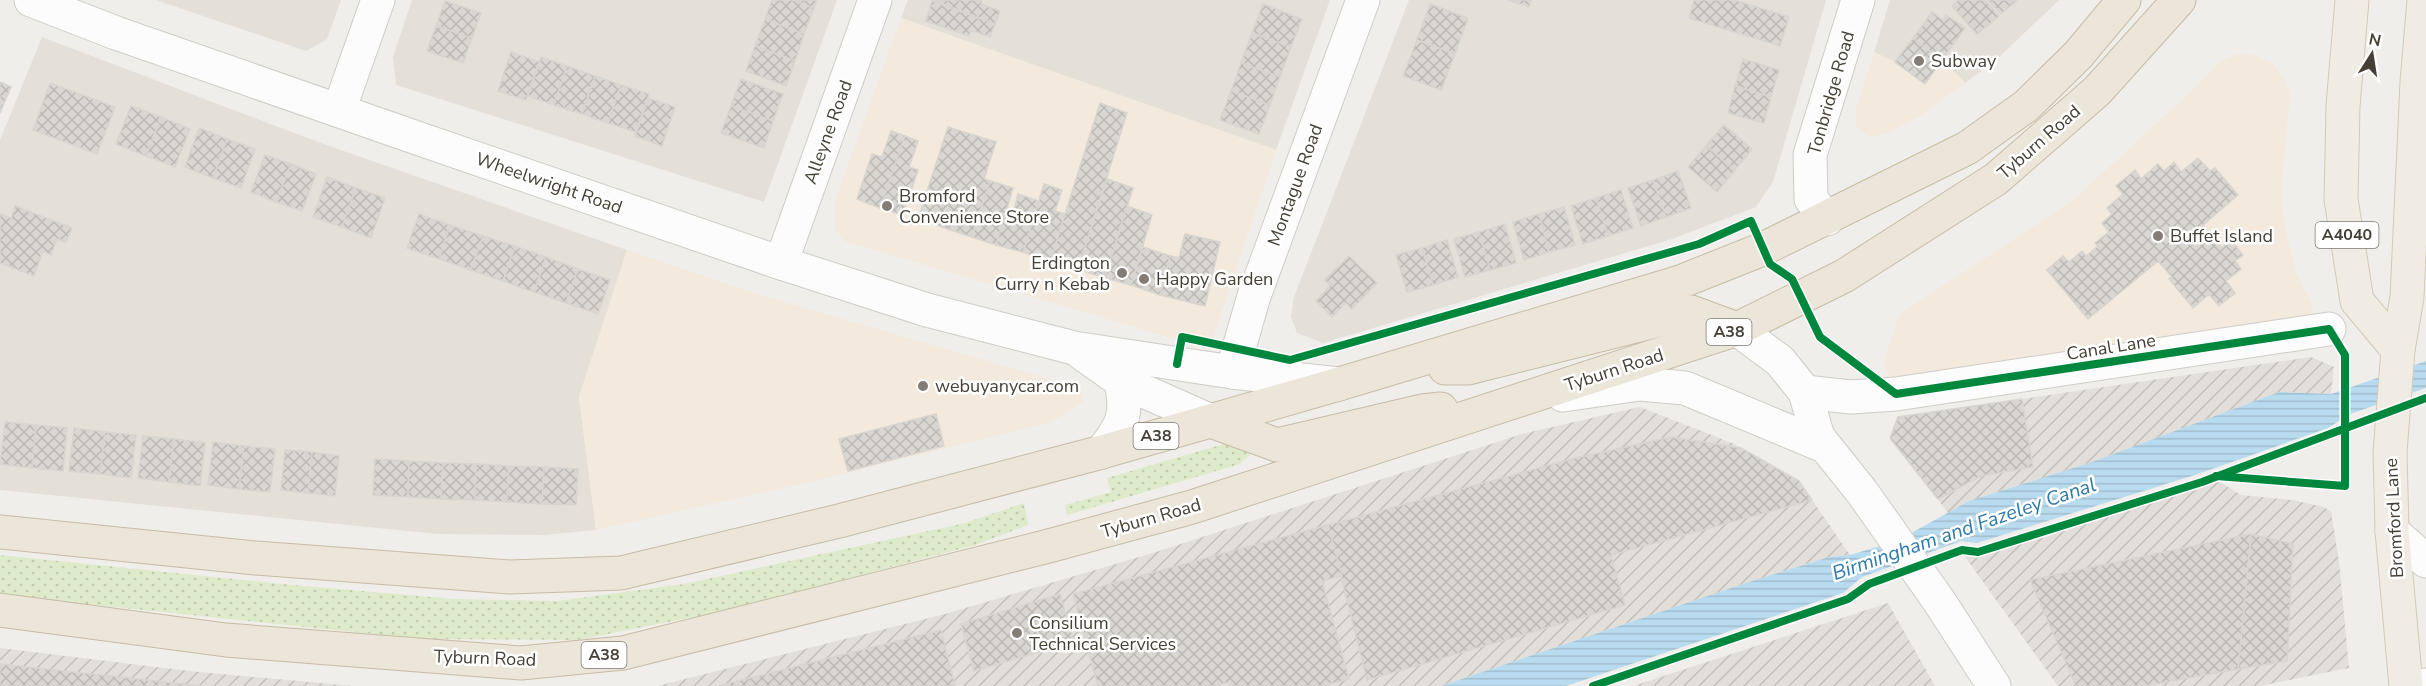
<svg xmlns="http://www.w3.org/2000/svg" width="2426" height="686" font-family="'Nunito Sans',sans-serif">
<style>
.residential{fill:#e4e0d7}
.commercial{fill:#f3e9dc}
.industrial{fill:url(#industrial-furrows)}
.grass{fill:url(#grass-dots)}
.water{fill:url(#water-rules)}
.building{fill:url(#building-cross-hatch);stroke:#d8d5d0;stroke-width:1.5}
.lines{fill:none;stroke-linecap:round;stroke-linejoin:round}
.minor-casing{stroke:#ceccc7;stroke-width:35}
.major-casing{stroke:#d3cab7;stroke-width:35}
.highway-casing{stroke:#c8bba5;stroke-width:35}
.minor{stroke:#fdfcfc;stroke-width:33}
.major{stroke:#f1ece3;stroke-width:33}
.highway{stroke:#ece5d9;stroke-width:33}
.cycleway-casing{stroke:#fff;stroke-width:11}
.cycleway{stroke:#00873e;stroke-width:8}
.poi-dot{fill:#827c75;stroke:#fff;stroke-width:2}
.labels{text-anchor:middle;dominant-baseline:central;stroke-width:5;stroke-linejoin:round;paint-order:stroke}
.shield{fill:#fff;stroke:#7e7972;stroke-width:1.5}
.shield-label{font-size:16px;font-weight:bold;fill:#463f36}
.poi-label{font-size:18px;fill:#463f36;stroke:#fff;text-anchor:start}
.street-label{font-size:18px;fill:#463f36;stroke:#fff}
.water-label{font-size:20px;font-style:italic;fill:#2d79ab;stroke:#fff}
</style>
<defs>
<pattern id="industrial-furrows" width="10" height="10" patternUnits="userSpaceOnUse" patternTransform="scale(1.5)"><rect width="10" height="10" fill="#e2ded9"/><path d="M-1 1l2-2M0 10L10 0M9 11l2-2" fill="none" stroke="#c3c0bb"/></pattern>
<pattern id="grass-dots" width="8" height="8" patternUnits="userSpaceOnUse" patternTransform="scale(1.5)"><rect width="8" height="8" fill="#deebca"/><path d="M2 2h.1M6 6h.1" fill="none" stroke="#c0cbae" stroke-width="1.8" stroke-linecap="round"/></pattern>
<pattern id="water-rules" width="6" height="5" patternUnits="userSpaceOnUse" patternTransform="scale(1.5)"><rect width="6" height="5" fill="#b9dbef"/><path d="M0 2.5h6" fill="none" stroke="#a0bdce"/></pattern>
<pattern id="building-cross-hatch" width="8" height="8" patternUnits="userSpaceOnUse" patternTransform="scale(1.5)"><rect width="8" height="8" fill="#dad7d2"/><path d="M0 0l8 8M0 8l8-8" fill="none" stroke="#bcbab5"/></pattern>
</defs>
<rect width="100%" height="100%" fill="#f0eeea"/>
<g class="residential">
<polygon points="156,0 341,0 327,39 306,51"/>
<polygon points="412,0 837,0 764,202 396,85 393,57"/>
<polygon points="908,0 1330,0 1276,150 901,18"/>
<polygon points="1409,0 1826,0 1773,182 1756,207 1672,239 1323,343 1297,333 1291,317 1294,297"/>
<polygon points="1890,0 2059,0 1996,60 1965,83 1942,60 1913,38 1895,62 1874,52"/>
<polygon points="42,37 318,142 627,250 579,397 596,530 545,535 437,534 0,490 0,140"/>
</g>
<g class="commercial">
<polygon points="901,18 1276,150 1209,349 844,241 835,229 835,201"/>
<polygon points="1913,38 1942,60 1965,83 1918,117 1888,133 1872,137 1860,131 1855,123 1856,110 1874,52 1895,62"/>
<polygon points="2237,54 2255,55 2273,64 2284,78 2290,94 2281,193 2285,228 2296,273 2313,307 2310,315 1902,383 1888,375 1884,362 1900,314 2072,201 2193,90 2218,63"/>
<polygon points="627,250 757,294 1053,380 1081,391 1084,401 1049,423 801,484 596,530 579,397"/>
</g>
<g class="industrial">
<polygon points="2311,357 2334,367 2331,394 2279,392 2092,462 1969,501 1949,514 1890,438 1898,417"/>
<polygon points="1640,407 1732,443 1799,481 1850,555 1829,557 1746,583 1441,686 657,686 945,614 1156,552 1522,434"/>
<polygon points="2217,480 2241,495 2292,500 2324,507 2331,512 2339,561 2349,668 2260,686 2058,686 1963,554 1979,555"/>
<polygon points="1888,603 1935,686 1633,686"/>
<polygon points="0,648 189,671 353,686 0,686"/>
</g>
<g class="grass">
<polygon points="1227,443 1246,445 1250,455 1240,464 1067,515 1065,505 1111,492 1107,478"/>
<polygon points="1024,503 1028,525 975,545 724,611 577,640 421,639 0,595 0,555 282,584 454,599 557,601 684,584 965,523"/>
</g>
<polygon class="water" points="2426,361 2426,388 2350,414 2328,428 2198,474 1977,543 1961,541 1862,577 1843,593 1566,686 1441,686 1746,583 1829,557 1850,555 1897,541 1969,501 2092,462 2279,392 2331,394"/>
<g class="building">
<polygon points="772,0 792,0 814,8 804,34 765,19"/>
<polygon points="792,0 817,0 814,8"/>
<polygon points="933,0 982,0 981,4 1000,11 995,24"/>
<polygon points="1508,0 1531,0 1529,7"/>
<polygon points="1694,0 1734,0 1789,17 1780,46 1689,18"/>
<polygon points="1958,0 1985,0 1999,16 1977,34 1952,6"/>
<polygon points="1988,0 2017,0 2001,14"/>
<polygon points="445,1 481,13 472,38 436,26"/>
<polygon points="932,1 995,24 990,37 971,30 969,36 926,21"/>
<polygon points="1263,4 1302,19 1291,47 1252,33"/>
<polygon points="1430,4 1468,18 1455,54 1417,40"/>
<polygon points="1932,12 1943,20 1946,15 1965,28 1942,60 1913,38"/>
<polygon points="765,19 804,34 795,61 755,46"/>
<polygon points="436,26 472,38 463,63 427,51"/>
<polygon points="1252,33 1291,47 1280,77 1241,63"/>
<polygon points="1913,38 1942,60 1925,84 1895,62"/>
<polygon points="1417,40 1455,54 1441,90 1403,76"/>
<polygon points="755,46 795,61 786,86 746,71"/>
<polygon points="511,52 539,62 526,100 498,91"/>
<polygon points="541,57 567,66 554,105 528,96"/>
<polygon points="1743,59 1779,70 1771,97 1735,86"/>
<polygon points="1241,63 1280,77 1270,105 1231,91"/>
<polygon points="567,66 595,76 582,114 554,105"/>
<polygon points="595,76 621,85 608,123 582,114"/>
<polygon points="741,79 783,94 773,121 731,106"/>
<polygon points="0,82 11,87 0,113"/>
<polygon points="50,83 115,107 97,154 33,130"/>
<polygon points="621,85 649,94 636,132 608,123"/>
<polygon points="1735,86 1771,97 1764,123 1728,113"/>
<polygon points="1231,91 1270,105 1259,134 1220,120"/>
<polygon points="648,98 675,107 662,146 635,136"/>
<polygon points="1100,103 1127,113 1078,269 1050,262"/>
<polygon points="131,106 161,117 146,156 116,144"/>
<polygon points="731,106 773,121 764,148 721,133"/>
<polygon points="161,117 190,129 175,167 146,156"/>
<polygon points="1724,125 1752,149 1735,170 1706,146"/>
<polygon points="948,127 996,142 984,179 990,181 972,237 918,219"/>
<polygon points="199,128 227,139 213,178 185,167"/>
<polygon points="891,131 905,136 880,208 857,199 872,154 882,157"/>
<polygon points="905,136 918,141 909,167 918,170 903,215 880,208"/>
<polygon points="227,139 255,149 241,188 213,178"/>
<polygon points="1706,146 1735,170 1717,192 1688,167"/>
<polygon points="265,155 291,164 276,202 251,192"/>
<polygon points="2198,158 2210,171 2215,168 2238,195 2203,225 2222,248 2231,240 2243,255 2235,261 2241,269 2226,281 2235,293 2219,306 2209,294 2193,308 2169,279 2172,277 2158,261 2088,319 2047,270 2063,256 2069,262 2082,251 2086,256 2098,246 2095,243 2109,232 2102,223 2112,214 2107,208 2123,194 2116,186 2135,170 2141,179 2158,164 2164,171 2174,162 2181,172"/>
<polygon points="291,164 316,174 302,211 276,202"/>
<polygon points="1678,171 1691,208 1666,217 1653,180"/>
<polygon points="327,177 356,188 342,227 313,217"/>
<polygon points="1107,179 1133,188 1105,278 1078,269"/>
<polygon points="1653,180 1666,217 1641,226 1628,188"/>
<polygon points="990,181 1013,188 996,245 972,237"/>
<polygon points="1044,184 1062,190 1055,211 1065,214 1050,262 1023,252"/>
<polygon points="356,188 385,198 371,238 342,227"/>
<polygon points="1621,190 1633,228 1608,236 1596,198"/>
<polygon points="1018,194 1039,201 1023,252 996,245 1007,208 1014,210"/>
<polygon points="1596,198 1608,236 1583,244 1571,206"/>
<polygon points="15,206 72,228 66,242 57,239 51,255 43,251 34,276 0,263 0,214 11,218"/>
<polygon points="1127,206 1152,215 1131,285 1105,278"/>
<polygon points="1564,207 1575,245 1549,252 1539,214"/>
<polygon points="419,214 450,225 439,259 407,248"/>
<polygon points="1539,214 1549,252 1524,260 1513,222"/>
<polygon points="1505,224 1516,263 1490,270 1479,232"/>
<polygon points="450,225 483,236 471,270 439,259"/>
<polygon points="1479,232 1490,270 1465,277 1454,239"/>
<polygon points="1185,234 1220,242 1205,306 1160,295 1170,256 1179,258"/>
<polygon points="483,236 515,246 503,281 471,270"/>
<polygon points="1447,240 1458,277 1433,285 1422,248"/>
<polygon points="515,246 546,257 534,292 503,281"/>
<polygon points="1143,247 1170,256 1160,295 1131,285"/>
<polygon points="1422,248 1433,285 1407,292 1396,255"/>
<polygon points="1349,256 1377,283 1352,309 1346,303 1332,317 1316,301 1330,286 1325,280"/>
<polygon points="546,257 578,269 566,303 534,292"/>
<polygon points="578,269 610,280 598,314 566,303"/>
<polygon points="2022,399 2033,467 1981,476 1938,499 1890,438 1898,417"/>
<polygon points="936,414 944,446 848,471 839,439"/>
<polygon points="5,422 36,425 32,468 0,464"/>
<polygon points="36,425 67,428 63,471 32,468"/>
<polygon points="74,428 105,432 100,474 69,471"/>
<polygon points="105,432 136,435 131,478 100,474"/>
<polygon points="143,436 174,439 169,482 138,478"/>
<polygon points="1671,437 1741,448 1799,481 1812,500 1611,555 1625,605 1367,680 1328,525 1576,458"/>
<polygon points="174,439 205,443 200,486 169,482"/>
<polygon points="213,442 244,446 239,489 208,485"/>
<polygon points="244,446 275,449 270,492 239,489"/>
<polygon points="285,450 312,452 308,493 281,490"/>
<polygon points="312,452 339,456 335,496 308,493"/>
<polygon points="375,459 409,461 408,497 373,495"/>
<polygon points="409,461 443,463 441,499 408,497"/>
<polygon points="443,463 476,464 475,500 441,499"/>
<polygon points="476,464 509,466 507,502 475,500"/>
<polygon points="509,466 544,467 542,504 507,502"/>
<polygon points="544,467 578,469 576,505 542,504"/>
<polygon points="1328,525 1342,576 1322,581 1349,679 1323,686 1230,686 1229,682 1216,686 1098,686 1073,594"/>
<polygon points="2251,534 2293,544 2287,661 2238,669"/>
<polygon points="2251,534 2238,669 2144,686 2076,686 2030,580"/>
<polygon points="1060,594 1074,642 974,671 961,624"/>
<polygon points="941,630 955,686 718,686"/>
<polygon points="0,664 202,686 0,686"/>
</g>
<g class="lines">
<defs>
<g id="minor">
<polyline points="31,0 116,33 417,138 781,263 927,310 1074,348 1232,372 1339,384"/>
<polyline points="339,110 378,0"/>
<polyline points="1827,219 1811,199 1810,155 1858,0"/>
<polyline points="781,263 875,0"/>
<polyline points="1737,329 1780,361 1805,392 1818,437 1862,492 1939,601 1994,686"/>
<polyline points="1080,352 1121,381 1211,421"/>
<polyline points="1232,372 1254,296 1363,0"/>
<polyline points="1805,392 1851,397 1896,394 2329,329"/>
<polyline points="1563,395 1640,384 1685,388 1824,446"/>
<path d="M1102 452C1123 424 1128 416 1121 381"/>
<polyline points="2392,531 2426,561"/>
<polyline points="2425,686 2426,685"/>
</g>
<g id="major">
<polyline points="2352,0 2343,106 2341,199 2357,301 2398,350"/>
<polyline points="2406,686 2392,531 2390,452 2398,350 2407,297 2417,82 2424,0"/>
</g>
<g id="highway">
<polyline points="1445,368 1468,368 1691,312 1737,329"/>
<polyline points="1211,421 1277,445 1422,411 1441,409"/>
<polyline points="0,532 256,558 510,577 621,573 839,521 1102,452 1339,384 1680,282 1763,249 1967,148 2026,106 2078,55 2124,0"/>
<polyline points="0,610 226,640 521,663 623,653 1045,547 1192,507 1737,329 1844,276 1996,179 2097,91 2179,0"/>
</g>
</defs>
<use href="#minor" class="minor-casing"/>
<use href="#major" class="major-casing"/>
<use href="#highway" class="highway-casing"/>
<use href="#minor" class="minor"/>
<use href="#major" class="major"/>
<use href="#highway" class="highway"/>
<defs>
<g id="cycleway">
<polyline points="1177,364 1182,337 1290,360 1699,244 1751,221 1770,264 1792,279 1820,337 1896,394 2329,329 2345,355 2345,486 2216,476"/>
<polyline points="1593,686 1848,599 1869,584 1962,550 1978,552 2202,482 2426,398"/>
</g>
</defs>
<use href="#cycleway" class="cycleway-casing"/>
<use href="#cycleway" class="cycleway"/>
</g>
<g class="poi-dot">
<circle cx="1919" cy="61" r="6"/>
<circle cx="887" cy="206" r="6"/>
<circle cx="2158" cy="236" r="6"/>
<circle cx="1122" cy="273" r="6"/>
<circle cx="1144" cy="279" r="6"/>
<circle cx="923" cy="386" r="6"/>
<circle cx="1017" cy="633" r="6"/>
</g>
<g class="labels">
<g class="shield">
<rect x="2315.5" y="222" width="63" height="26" rx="4.5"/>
<rect x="1706.5" y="319" width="45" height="26" rx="4.5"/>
<rect x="1133.5" y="423" width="45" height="26" rx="4.5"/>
<rect x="581.5" y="642" width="45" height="26" rx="4.5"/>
</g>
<g class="shield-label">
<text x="2347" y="235">A4040</text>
<text x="1729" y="332">A38</text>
<text x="1156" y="436">A38</text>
<text x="604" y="655">A38</text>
</g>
<g class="poi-label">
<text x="1931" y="61">Subway</text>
<text x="899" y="196">Bromford<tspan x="899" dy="21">Convenience Store</tspan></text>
<text x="2170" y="236">Buffet Island</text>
<text x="1110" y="263" text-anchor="end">Erdington<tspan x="1110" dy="21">Curry n Kebab</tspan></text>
<text x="1156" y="279">Happy Garden</text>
<text x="935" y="386">webuyanycar.com</text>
<text x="1029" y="623">Consilium<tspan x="1029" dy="21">Technical Services</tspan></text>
</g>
<g class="street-label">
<text transform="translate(1831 93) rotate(-74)">Tonbridge Road</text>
<text transform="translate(828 132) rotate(-70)">Alleyne Road</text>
<text transform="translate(2039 142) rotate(-41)">Tyburn Road</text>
<text transform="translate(549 183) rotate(19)">Wheelwright Road</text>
<text transform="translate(1295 185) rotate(-70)">Montague Road</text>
<text transform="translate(2111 347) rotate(-9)">Canal Lane</text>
<text transform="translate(1614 370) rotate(-18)">Tyburn Road</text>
<text transform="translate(1151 518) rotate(-16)">Tyburn Road</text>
<text transform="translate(2394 518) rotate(-93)">Bromford Lane</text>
<text transform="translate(485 658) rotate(2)">Tyburn Road</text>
</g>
<g class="water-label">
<text transform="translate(1964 529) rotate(-19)">Birmingham and Fazeley Canal</text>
</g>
</g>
<g transform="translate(2372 54) rotate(12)" stroke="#ffffff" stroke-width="4.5" paint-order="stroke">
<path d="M0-4.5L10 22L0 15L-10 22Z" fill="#463f36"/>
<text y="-9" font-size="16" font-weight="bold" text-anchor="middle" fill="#463f36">N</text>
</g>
</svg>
